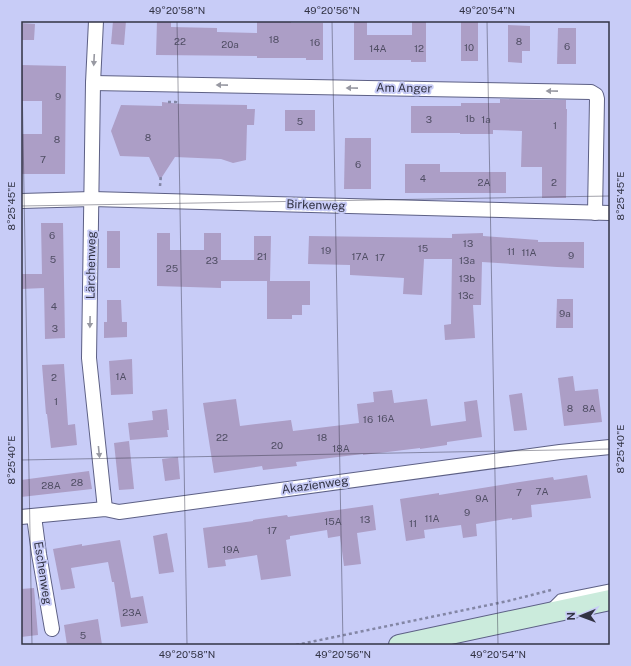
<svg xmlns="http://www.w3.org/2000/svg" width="631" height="666" font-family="'Public Sans',sans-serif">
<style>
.building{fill:#ac9ec6}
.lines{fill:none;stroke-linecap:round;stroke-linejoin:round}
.lane-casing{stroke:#5d6085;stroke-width:9}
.street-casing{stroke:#5d6085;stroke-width:16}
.secondary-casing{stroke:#5d6085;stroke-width:22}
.path{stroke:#8386a5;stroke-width:2.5;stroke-dasharray:3 3;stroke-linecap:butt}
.lane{stroke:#fff;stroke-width:7}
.street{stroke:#fff;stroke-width:14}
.secondary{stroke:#cbebdc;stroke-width:20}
.oneway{fill:#9899a2}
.ticks{fill:none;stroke:#323344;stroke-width:1;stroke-opacity:0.45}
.labels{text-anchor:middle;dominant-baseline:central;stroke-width:4;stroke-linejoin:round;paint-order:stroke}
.number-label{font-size:10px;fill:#504e64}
.street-label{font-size:12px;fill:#323344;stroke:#c8ccf7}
.neatline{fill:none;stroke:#323344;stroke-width:1.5}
.ticks-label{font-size:10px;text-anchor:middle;fill:#323344}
</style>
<rect width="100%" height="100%" fill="#c8ccf7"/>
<g class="building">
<polygon points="113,21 126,21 124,45 111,44"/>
<polygon points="157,21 171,21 171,27 217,28 217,32 257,33 257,21 291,21 291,23 323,23 323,60 306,60 306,58 257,58 257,56 156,55"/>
<polygon points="354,21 367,21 367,35 412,35 412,21 426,21 426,62 411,62 411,60 354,60"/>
<rect x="461" y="21" width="17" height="40"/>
<polygon points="21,23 35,24 34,40 21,40"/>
<polygon points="508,25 530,26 530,51 522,51 522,63 508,62"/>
<polygon points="558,28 576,28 576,64 557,64"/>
<polygon points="21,65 66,66 65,174 21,174 21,134 42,134 42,101 21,101"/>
<polygon points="500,99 566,100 566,109 567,109 566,198 542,198 542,167 521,167 522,131 493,130 493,134 460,134 460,133 411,133 411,106 461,106 461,103 500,103"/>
<polygon points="162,102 182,104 247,105 247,109 255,109 254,125 247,125 246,160 233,163 221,159 175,157 160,180 149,157 120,156 111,131 121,105 162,106"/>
<rect x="285" y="110" width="30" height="21"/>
<polygon points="345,138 371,138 371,189 344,189"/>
<polygon points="405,164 440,164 440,172 506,172 506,193 405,193"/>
<polygon points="41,223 63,223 65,338 45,339 44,288 21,289 21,274 42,274"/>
<rect x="107" y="231" width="13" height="37"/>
<polygon points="157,233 170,233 170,250 204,250 204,233 221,233 221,260 254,260 254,236 271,236 270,281 310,281 310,305 302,305 302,315 292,315 292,319 267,319 267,281 221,281 221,288 157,286"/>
<polygon points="483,233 483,236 538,240 538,242 584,242 584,268 557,267 482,262 481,305 473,305 475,338 445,340 444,325 451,324 452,259 424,259 422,295 403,294 404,278 350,275 350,265 308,264 309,236 452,238 452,234"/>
<polygon points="557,299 573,299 573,328 556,328"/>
<polygon points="107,300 121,300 122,322 127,322 127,337 104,338 104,322 107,322"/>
<polygon points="132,359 133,394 111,395 109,361"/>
<polygon points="64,364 68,425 75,424 77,445 51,448 47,414 46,414 42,365"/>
<polygon points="573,376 575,391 598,389 602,422 564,426 558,378"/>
<polygon points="392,390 394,403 427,399 431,426 466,421 464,402 477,400 482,437 447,442 447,445 420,449 420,448 363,455 363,454 296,462 297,466 263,470 262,466 214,473 203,403 236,399 240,426 291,420 293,431 359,423 357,404 374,402 373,392"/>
<polygon points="522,393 527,430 514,431 509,395"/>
<polygon points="167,409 169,430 167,430 168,437 130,440 128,423 153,420 152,411"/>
<polygon points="129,441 134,489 119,490 114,443"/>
<polygon points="178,457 180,479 165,481 162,459"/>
<polygon points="89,471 92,489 21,497 21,480"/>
<polygon points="587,475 591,498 531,505 532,517 512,520 512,518 476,524 477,536 463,538 461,525 424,530 425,538 406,541 400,499 439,493 439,495 507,484 553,477 554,480"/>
<polygon points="373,505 376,530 357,533 361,564 344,566 340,536 328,538 327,530 290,536 290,539 286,540 291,576 261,580 257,555 225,560 226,566 208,568 203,528 253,521 253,520 287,515 288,517"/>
<polygon points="167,533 174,572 159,574 153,536"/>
<polygon points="120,540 131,598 143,596 148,623 121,627 114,582 112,582 108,562 71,568 75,588 61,590 53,549 82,544 82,546"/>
<polygon points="34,588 38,635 21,637 21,589"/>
<polygon points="98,619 102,645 67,645 64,625"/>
</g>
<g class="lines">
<defs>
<polyline id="lane" points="551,607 560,598 610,588"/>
<g id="street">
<polyline points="96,21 93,83 89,358 105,509"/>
<polyline points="93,83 591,92 596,95 597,99 595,213"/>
<polyline points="21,201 92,199 610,213"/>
<polyline points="34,516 39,554 52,629"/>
<polyline points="21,517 105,509 119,512 560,452 610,447"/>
</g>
<polyline id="secondary" points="399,645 610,600"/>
</defs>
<use href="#lane" class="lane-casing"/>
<use href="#street" class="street-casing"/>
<use href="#secondary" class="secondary-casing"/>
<g class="path">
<polyline points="168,102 176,102 176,99"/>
<polyline points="160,186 161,175"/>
<polyline points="296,645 508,601 551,590"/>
</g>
<use href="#lane" class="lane"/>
<use href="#street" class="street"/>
<use href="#secondary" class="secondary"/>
</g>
<defs><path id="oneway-solid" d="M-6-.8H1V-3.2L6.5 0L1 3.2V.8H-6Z"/></defs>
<g class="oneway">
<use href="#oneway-solid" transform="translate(94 60) rotate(93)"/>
<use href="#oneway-solid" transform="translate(222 85) rotate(-179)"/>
<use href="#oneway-solid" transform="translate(352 88) rotate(-179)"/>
<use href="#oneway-solid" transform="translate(552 91) rotate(-179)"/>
<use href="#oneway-solid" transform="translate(90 322) rotate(91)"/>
<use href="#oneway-solid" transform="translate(99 452) rotate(84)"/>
</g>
<path class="ticks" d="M21 21 32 645M177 21 187 645M332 21 343 645M487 21 498 645M21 206 610 196M21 460 610 449"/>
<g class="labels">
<g class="number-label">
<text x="274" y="39">18</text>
<text x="180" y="41">22</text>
<text x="519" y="41">8</text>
<text x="315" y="42">16</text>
<text x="230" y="44">20a</text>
<text x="567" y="46">6</text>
<text x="469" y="47">10</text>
<text x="378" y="48">14A</text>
<text x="419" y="48">12</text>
<text x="58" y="96">9</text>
<text x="470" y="118">1b</text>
<text x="429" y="119">3</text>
<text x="486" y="119">1a</text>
<text x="300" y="121">5</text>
<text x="555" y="125">1</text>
<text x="148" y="137">8</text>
<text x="57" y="139">8</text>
<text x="43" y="159">7</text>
<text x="358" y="164">6</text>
<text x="423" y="178">4</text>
<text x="484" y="182">2A</text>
<text x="554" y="182">2</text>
<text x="52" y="235">6</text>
<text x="468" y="243">13</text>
<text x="423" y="248">15</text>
<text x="326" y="250">19</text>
<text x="511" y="251">11</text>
<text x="529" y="252">11A</text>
<text x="571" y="255">9</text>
<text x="262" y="256">21</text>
<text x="360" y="256">17A</text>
<text x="380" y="257">17</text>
<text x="53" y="259">5</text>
<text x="212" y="260">23</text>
<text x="467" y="260">13a</text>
<text x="172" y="268">25</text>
<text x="467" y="278">13b</text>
<text x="466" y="295">13c</text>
<text x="54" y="306">4</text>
<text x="565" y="313">9a</text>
<text x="55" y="328">3</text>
<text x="121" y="376">1A</text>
<text x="54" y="377">2</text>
<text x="56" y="401">1</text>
<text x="570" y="408">8</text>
<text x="589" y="408">8A</text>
<text x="386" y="418">16A</text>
<text x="368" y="419">16</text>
<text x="222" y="437">22</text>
<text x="322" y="437">18</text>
<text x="277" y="445">20</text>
<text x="341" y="448">18A</text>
<text x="77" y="482">28</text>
<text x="51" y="485">28A</text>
<text x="542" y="491">7A</text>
<text x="519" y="492">7</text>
<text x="482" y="498">9A</text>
<text x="467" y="512">9</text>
<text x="432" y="518">11A</text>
<text x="365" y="519">13</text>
<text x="333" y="521">15A</text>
<text x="413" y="523">11</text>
<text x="272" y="530">17</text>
<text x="231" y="549">19A</text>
<text x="132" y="612">23A</text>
<text x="83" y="635">5</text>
</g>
<g class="street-label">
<text transform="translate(404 88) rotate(1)">Am Anger</text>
<text transform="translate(316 205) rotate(2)">Birkenweg</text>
<text transform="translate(91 265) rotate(-89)">Lärchenweg</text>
<text transform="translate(315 485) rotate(-8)">Akazienweg</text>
<text transform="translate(43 573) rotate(81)">Eschenweg</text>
</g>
</g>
<rect width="631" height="666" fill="none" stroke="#c8ccf7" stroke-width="44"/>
<g transform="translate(581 616) rotate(269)" stroke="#c8ccf7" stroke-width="3" paint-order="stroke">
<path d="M0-3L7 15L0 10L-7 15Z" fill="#323344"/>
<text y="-6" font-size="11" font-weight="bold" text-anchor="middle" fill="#323344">N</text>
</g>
<rect x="22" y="22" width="587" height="622" class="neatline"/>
<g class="ticks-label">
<text x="177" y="14">49°20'58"N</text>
<text x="332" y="14">49°20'56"N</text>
<text x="487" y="14">49°20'54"N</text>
<text transform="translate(620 196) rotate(-90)" y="4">8°25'45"E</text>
<text transform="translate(11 206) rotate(-90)" y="4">8°25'45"E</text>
<text transform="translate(620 449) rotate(-90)" y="4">8°25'40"E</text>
<text transform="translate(11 460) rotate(-90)" y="4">8°25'40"E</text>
<text x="187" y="658">49°20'58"N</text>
<text x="343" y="658">49°20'56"N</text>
<text x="498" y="658">49°20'54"N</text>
</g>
</svg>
